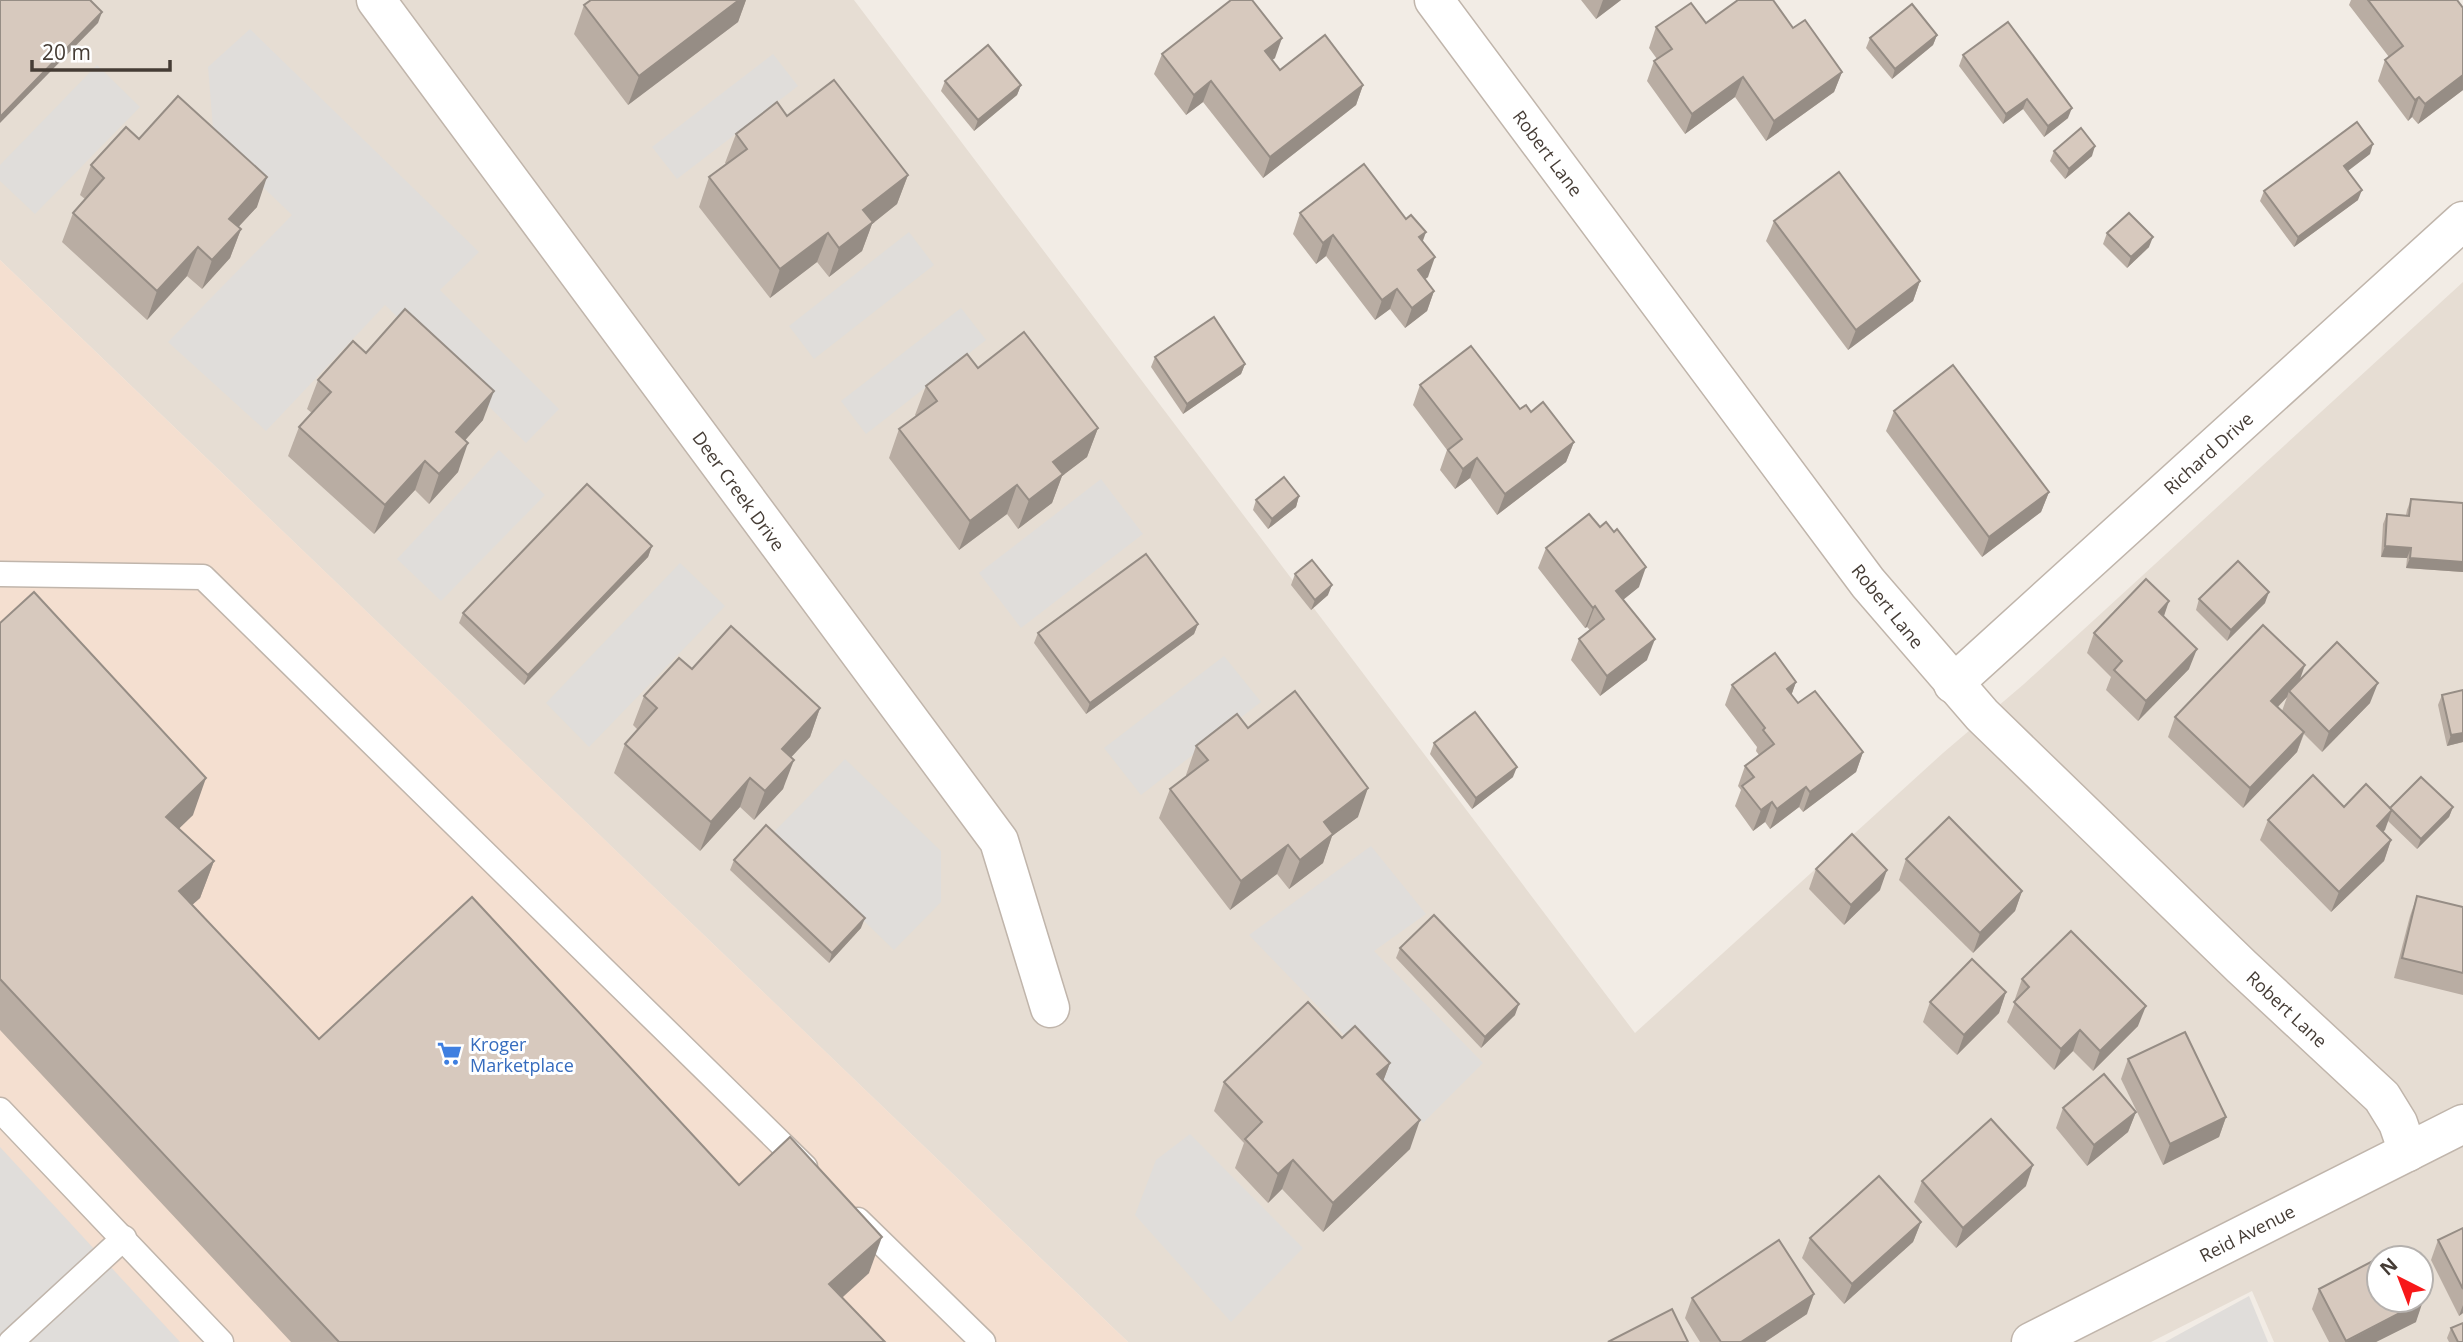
<svg xmlns="http://www.w3.org/2000/svg" width="2463" height="1342" font-family="'Open Sans',sans-serif">
<style>
.residential{fill:#e6ddd3;fill-rule:evenodd}
.commercial{fill:#f4dfd0}
.parking{fill:#e0ddda}
.lines{fill:none;stroke-linecap:round;stroke-linejoin:round}
.lane-casing{stroke:#c0b5ab;stroke-width:27}
.street-casing{stroke:#c0b5ab;stroke-width:41}
.lane{stroke:#fff;stroke-width:24}
.street{stroke:#fff;stroke-width:38}
.wall{fill:#b9ada3;fill-rule:evenodd}
.shaded-wall{fill:#968d85}
.building{fill:#d7c9be;stroke:#968d85;stroke-width:2}
.labels{text-anchor:middle;dominant-baseline:central;stroke-width:6;stroke-linejoin:round;paint-order:stroke}
.street-label{font-size:18px;fill:#453c35;stroke:#fff}
.shop-label{font-size:18px;fill:#366cbe;stroke:#fff;text-anchor:start}
</style>
<rect width="100%" height="100%" fill="#f2ece5"/>
<path class="residential" d="M0 0H854L1635 1033 1943 753 2024 684 2463 282V1342H2274L2252 1291 2151 1342H1128L0 260ZM2379 1258H2421V1300H2379Z"/>
<polygon class="commercial" points="0,260 583,819 1128,1342 0,1342"/>
<g class="parking">
<polygon points="250,29 479,252 440,290 559,409 526,443 385,305 266,431 168,342 292,215 214,140 208,67"/>
<polygon points="773,54 798,86 677,179 652,147"/>
<polygon points="97,65 140,107 35,214 0,181 0,165"/>
<polygon points="909,232 934,265 814,359 789,326"/>
<polygon points="961,308 986,340 866,434 841,401"/>
<polygon points="499,450 545,495 441,601 397,559"/>
<polygon points="1101,479 1143,534 1021,628 979,573"/>
<polygon points="680,563 725,606 589,747 546,703"/>
<polygon points="1224,656 1261,702 1141,795 1104,748"/>
<polygon points="845,759 941,851 941,902 894,950 773,833"/>
<polygon points="1371,846 1426,914 1374,951 1483,1063 1423,1123 1327,1016 1249,935"/>
<polygon points="1190,1134 1303,1248 1231,1322 1135,1215 1156,1160"/>
<polygon points="0,1147 180,1342 0,1342"/>
<polygon points="2249,1296 2268,1342 2165,1342"/>
</g>
<g class="lines">
<defs>
<g id="lane">
<polyline points="0,574 203,577 805,1167"/>
<polyline points="0,1110 221,1342"/>
<polyline points="858,1220 983,1342"/>
<polyline points="11,1342 124,1238"/>
</g>
<g id="street">
<polyline points="376,0 999,841 1050,1008"/>
<polyline points="1434,0 1868,583 1982,715 2242,967 2382,1097 2398,1123 2408,1152"/>
<polyline points="1953,684 2463,221"/>
<polyline points="2031,1342 2463,1124"/>
</g>
</defs>
<use href="#lane" class="lane-casing"/>
<use href="#street" class="street-casing"/>
<use href="#lane" class="lane"/>
<use href="#street" class="street"/>
</g>
<g class="wall">
<polygon points="591,0 746,0 738,22 628,105 574,34 584,5"/>
<polygon points="1581,0 1621,0 1596,19"/>
<polygon points="2351,0 2457,0 2463,8 2463,90 2418,124 2412,117 2408,121 2378,81 2385,60 2389,57 2349,5"/>
<polygon points="1706,23 1793,28 1842,72 1834,92 1766,141 1735,97 1685,134 1647,81 1654,61 1657,59 1649,48 1656,27"/>
<polygon points="1937,35 1933,45 1892,79 1866,48 1870,38"/>
<polygon points="1162,54 1275,58 1272,60 1280,70 1363,85 1356,105 1263,178 1203,102 1186,115 1154,74"/>
<polygon points="1963,55 2068,118 2044,137 2023,109 2003,124 1959,66"/>
<polygon points="945,81 1021,85 1017,95 974,131 941,91"/>
<polygon points="787,116 908,175 897,204 872,224 862,251 829,277 817,262 770,298 699,207 709,177 726,164 725,163 736,134"/>
<polygon points="139,139 257,207 238,227 241,229 230,258 202,289 187,276 147,320 62,242 73,213 85,199 80,195 91,165"/>
<polygon points="2054,151 2092,156 2065,179 2050,161"/>
<polygon points="2370,154 2348,171 2358,200 2294,247 2260,201 2264,191"/>
<polygon points="1300,213 1423,241 1428,277 1425,279 1434,291 1427,311 1405,328 1390,309 1375,320 1326,256 1316,264 1293,234"/>
<polygon points="1774,221 1920,281 1913,301 1848,350 1766,241"/>
<polygon points="2107,233 2149,247 2127,268 2103,244"/>
<polygon points="366,353 483,420 465,440 458,472 429,504 415,490 374,534 288,456 299,427 312,413 307,409 318,380"/>
<polygon points="1155,357 1245,364 1241,374 1183,414 1151,367"/>
<polygon points="978,368 1098,428 1087,457 1062,476 1052,503 1018,529 1007,514 959,550 889,458 899,429 916,416 915,415 926,386"/>
<polygon points="1420,385 1531,412 1574,442 1566,462 1497,515 1470,478 1455,489 1440,470 1447,450 1413,405"/>
<polygon points="1894,411 2049,492 2041,512 1982,557 1886,431"/>
<polygon points="1299,496 1296,507 1268,529 1253,510 1256,500"/>
<polygon points="2411,499 2463,503 2463,572 2406,568 2407,558 2381,557 2383,524 2387,514 2406,515 2407,510"/>
<polygon points="652,546 648,557 524,685 459,623 463,613"/>
<polygon points="1546,548 1639,587 1623,600 1647,660 1600,696 1571,660 1579,639 1590,630 1587,627 1585,628 1538,568"/>
<polygon points="1295,574 1328,595 1311,610 1291,585"/>
<polygon points="2199,599 2265,603 2227,641 2196,610"/>
<polygon points="2163,617 2189,669 2138,721 2106,690 2111,677 2087,653 2094,633"/>
<polygon points="0,623 193,815 178,829 214,861 200,898 192,905 319,1039 739,1185 869,1273 842,1298 885,1342 291,1342 0,1030"/>
<polygon points="1198,624 1194,634 1086,714 1034,643 1038,633"/>
<polygon points="692,669 820,708 810,737 791,757 783,789 754,820 740,807 700,851 614,773 625,744 638,730 633,725 644,696"/>
<path d="M2300 680 2370 703 2322 752 2304 734 2297 752 2243 808 2168 737 2175 717ZM2287 697 2282 711 2278 707Z"/>
<polygon points="1796,682 1791,695 1798,703 1863,752 1856,772 1803,812 1799,807 1770,829 1765,822 1753,831 1735,806 1741,790 1738,786 1745,766 1759,755 1756,751 1757,747 1725,705 1732,685"/>
<polygon points="2463,690 2463,742 2447,746 2438,705 2442,695"/>
<polygon points="1248,728 1358,817 1332,836 1323,863 1289,889 1277,874 1230,910 1159,818 1170,789 1187,776 1186,775 1196,746"/>
<polygon points="1434,743 1513,777 1472,809 1430,754"/>
<polygon points="2344,807 2390,808 2453,807 2449,817 2417,849 2388,821 2383,832 2391,840 2384,861 2331,912 2260,840 2268,820"/>
<polygon points="1906,859 2022,891 2015,911 1973,953 1899,880"/>
<polygon points="734,860 861,928 829,963 730,870"/>
<polygon points="1816,869 1880,890 1844,925 1809,889"/>
<polygon points="2417,896 2463,907 2463,995 2394,978 2410,916"/>
<polygon points="1400,948 1515,1015 1481,1048 1396,958"/>
<polygon points="2022,979 2138,1026 2093,1071 2073,1051 2054,1070 2007,1022 2016,1000 2015,999"/>
<polygon points="2006,992 1999,1013 1957,1055 1923,1022 1930,1002"/>
<polygon points="1342,1038 1390,1063 1383,1081 1410,1149 1323,1232 1282,1189 1268,1203 1235,1168 1244,1143 1214,1111 1224,1082"/>
<polygon points="2128,1059 2226,1117 2219,1137 2163,1165 2121,1079"/>
<polygon points="2063,1108 2136,1112 2128,1132 2087,1166 2056,1128"/>
<polygon points="1922,1181 2026,1186 1956,1248 1914,1202"/>
<polygon points="1921,1222 1913,1242 1844,1304 1802,1258 1810,1238"/>
<polygon points="2463,1228 2463,1313 2459,1316 2431,1260 2438,1240"/>
<polygon points="2319,1289 2416,1322 2376,1342 2329,1342 2312,1309"/>
<polygon points="1692,1298 1807,1314 1765,1342 1700,1342 1685,1318"/>
<polygon points="2451,1328 2463,1342 2449,1342 2447,1338"/>
</g>
<g class="shaded-wall">
<polygon points="739,0 746,0 738,22 628,105 639,76"/>
<polygon points="1603,0 1621,0 1596,19"/>
<polygon points="102,12 98,23 0,123 0,117"/>
<polygon points="1937,35 1933,45 1892,79 1895,69"/>
<polygon points="1282,38 1275,58 1258,71 1265,51"/>
<polygon points="1842,72 1834,92 1766,141 1774,121"/>
<polygon points="2463,75 2463,90 2418,124 2425,104"/>
<polygon points="1743,77 1735,97 1685,134 1692,114"/>
<polygon points="1211,81 1203,102 1186,115 1194,95"/>
<polygon points="1021,85 1017,95 974,131 978,120"/>
<polygon points="1363,85 1356,105 1263,178 1270,157"/>
<polygon points="2419,97 2412,117 2408,121 2415,100"/>
<polygon points="2027,99 2023,109 2003,124 2006,114"/>
<polygon points="2072,108 2068,118 2044,137 2048,126"/>
<polygon points="2373,144 2370,154 2341,176 2344,166"/>
<polygon points="2095,146 2092,156 2065,179 2069,169"/>
<polygon points="908,175 897,204 872,224 862,251 829,277 839,248 863,210"/>
<polygon points="267,177 257,207 219,248 229,219"/>
<polygon points="2362,190 2358,200 2294,247 2298,237"/>
<polygon points="241,229 230,258 202,289 212,260"/>
<polygon points="1426,232 1419,252 1419,237"/>
<polygon points="828,233 817,262 770,298 780,269"/>
<polygon points="1333,235 1326,256 1316,264 1323,243"/>
<polygon points="2153,237 2149,247 2127,268 2131,257"/>
<polygon points="198,247 187,276 147,320 157,291"/>
<polygon points="1435,257 1428,277 1411,290 1418,270"/>
<polygon points="1920,281 1913,301 1848,350 1856,330"/>
<polygon points="1397,289 1390,309 1375,320 1382,300"/>
<polygon points="1434,291 1427,311 1405,328 1412,308"/>
<polygon points="1245,364 1241,374 1183,414 1187,404"/>
<polygon points="494,391 483,420 446,462 456,432"/>
<polygon points="1098,428 1087,457 1062,476 1052,503 1018,529 1029,500 1053,462"/>
<polygon points="1574,442 1566,462 1497,515 1505,494"/>
<polygon points="468,443 458,472 429,504 439,474"/>
<polygon points="1477,458 1470,478 1455,489 1463,469"/>
<polygon points="425,461 415,490 374,534 385,505"/>
<polygon points="1017,485 1007,514 959,550 970,521"/>
<polygon points="2049,492 2041,512 1982,557 1989,537"/>
<polygon points="1299,496 1296,507 1268,529 1272,519"/>
<polygon points="652,546 648,557 524,685 528,675"/>
<polygon points="2385,546 2411,548 2407,558 2381,557"/>
<polygon points="2410,558 2463,562 2463,572 2406,568"/>
<polygon points="1646,567 1639,587 1609,611 1616,591"/>
<polygon points="1332,585 1328,595 1311,610 1315,600"/>
<polygon points="2269,592 2265,603 2227,641 2231,630"/>
<polygon points="2169,601 2162,622 2159,612"/>
<polygon points="1595,606 1587,627 1585,628 1593,608"/>
<polygon points="1198,624 1194,634 1086,714 1090,703"/>
<polygon points="1655,639 1647,660 1600,696 1607,676"/>
<polygon points="2197,649 2189,669 2138,721 2146,701"/>
<polygon points="2305,665 2298,685 2289,691 2287,697 2264,721 2271,701"/>
<polygon points="1796,682 1789,702 1787,689"/>
<polygon points="2378,683 2370,703 2322,752 2329,732"/>
<polygon points="820,708 810,737 772,778 782,749"/>
<polygon points="2304,732 2297,752 2243,808 2250,788"/>
<polygon points="2463,733 2463,742 2447,746 2451,735"/>
<polygon points="1863,752 1856,772 1803,812 1810,792"/>
<polygon points="794,760 783,789 754,820 765,791"/>
<polygon points="1517,767 1513,777 1472,809 1476,798"/>
<polygon points="206,778 193,815 153,854 166,817"/>
<polygon points="750,778 740,807 700,851 711,822"/>
<polygon points="1806,787 1799,807 1770,829 1777,809"/>
<polygon points="1368,788 1358,817 1332,836 1323,863 1289,889 1300,860 1324,822"/>
<polygon points="1772,802 1765,822 1753,831 1761,810"/>
<polygon points="2453,807 2449,817 2417,849 2421,839"/>
<polygon points="2392,810 2385,830 2369,846 2377,826"/>
<polygon points="2391,840 2384,861 2331,912 2339,892"/>
<polygon points="1288,845 1277,874 1230,910 1241,881"/>
<polygon points="214,861 200,898 166,928 179,891"/>
<polygon points="1887,870 1880,890 1844,925 1851,905"/>
<polygon points="2022,891 2015,911 1973,953 1980,933"/>
<polygon points="865,918 861,928 829,963 832,953"/>
<polygon points="2006,992 1999,1013 1957,1055 1964,1035"/>
<polygon points="1519,1004 1515,1015 1481,1048 1485,1037"/>
<polygon points="2146,1006 2138,1026 2093,1071 2100,1051"/>
<polygon points="2080,1030 2073,1051 2054,1070 2061,1049"/>
<polygon points="1390,1063 1379,1092 1377,1074"/>
<polygon points="2136,1112 2128,1132 2087,1166 2094,1145"/>
<polygon points="2226,1117 2219,1137 2163,1165 2170,1144"/>
<polygon points="1420,1120 1410,1149 1323,1232 1333,1203"/>
<polygon points="1293,1160 1282,1189 1268,1203 1278,1174"/>
<polygon points="2033,1165 2026,1186 1956,1248 1963,1228"/>
<polygon points="1921,1222 1913,1242 1844,1304 1852,1284"/>
<polygon points="882,1237 869,1273 816,1321 829,1284"/>
<polygon points="1814,1294 1807,1314 1765,1342 1741,1342"/>
<polygon points="2423,1301 2416,1322 2376,1342 2346,1342"/>
<polygon points="2463,1305 2463,1313 2459,1316"/>
</g>
<g class="building">
<polygon points="0,0 90,0 102,12 0,117"/>
<polygon points="591,0 739,0 639,76 584,5"/>
<polygon points="1231,0 1252,0 1282,38 1265,51 1280,70 1325,35 1363,85 1270,157 1211,81 1194,95 1162,54"/>
<polygon points="1738,0 1773,0 1793,28 1805,20 1842,72 1774,121 1743,77 1692,114 1654,61 1672,49 1656,27 1691,3 1706,23"/>
<polygon points="2368,0 2457,0 2463,8 2463,75 2425,104 2419,97 2415,100 2385,60 2403,46"/>
<polygon points="1912,4 1937,35 1895,69 1870,38"/>
<polygon points="2008,22 2072,108 2048,126 2027,99 2006,114 1963,55"/>
<polygon points="988,45 1021,85 978,120 945,81"/>
<polygon points="834,80 908,175 863,210 873,222 839,248 828,233 780,269 709,177 747,149 736,134 777,102 787,116"/>
<polygon points="178,96 267,177 229,219 241,229 212,260 198,247 157,291 73,213 104,178 91,165 126,127 139,139"/>
<polygon points="2357,122 2373,144 2344,166 2362,190 2298,237 2264,191"/>
<polygon points="2081,128 2095,146 2069,169 2054,151"/>
<polygon points="1364,164 1406,219 1411,215 1426,232 1419,237 1435,257 1418,270 1434,291 1412,308 1397,289 1382,300 1333,235 1323,243 1300,213"/>
<polygon points="1839,172 1920,281 1856,330 1774,221"/>
<polygon points="2129,213 2153,237 2131,257 2107,233"/>
<polygon points="405,309 494,391 456,432 468,443 439,474 425,461 385,505 299,427 331,392 318,380 353,341 366,353"/>
<polygon points="1214,317 1245,364 1187,404 1155,357"/>
<polygon points="1024,332 1098,428 1053,462 1063,474 1029,500 1017,485 970,521 899,429 937,401 926,386 967,354 978,368"/>
<polygon points="1471,346 1520,409 1526,405 1531,412 1543,402 1574,442 1505,494 1477,458 1463,469 1448,450 1462,439 1420,385"/>
<polygon points="1953,365 2049,492 1989,537 1894,411"/>
<polygon points="1284,477 1299,496 1272,519 1256,500"/>
<polygon points="587,484 652,546 528,675 463,613"/>
<polygon points="2411,499 2463,503 2463,562 2410,558 2411,548 2385,546 2387,514 2409,516"/>
<polygon points="1589,514 1600,527 1606,522 1614,532 1617,529 1646,567 1616,591 1655,639 1607,676 1579,639 1604,619 1595,606 1593,608 1546,548"/>
<polygon points="1146,554 1198,624 1090,703 1038,633"/>
<polygon points="1312,560 1332,585 1315,600 1295,574"/>
<polygon points="2238,561 2269,592 2231,630 2199,599"/>
<polygon points="2146,579 2169,601 2159,612 2197,649 2146,701 2114,670 2122,661 2094,633"/>
<polygon points="34,592 206,778 166,817 214,861 179,891 319,1039 472,897 739,1185 790,1137 882,1237 829,1284 885,1342 339,1342 0,979 0,623"/>
<polygon points="2263,625 2305,665 2271,701 2304,732 2250,788 2175,717"/>
<polygon points="731,626 820,708 782,749 794,760 765,791 750,778 711,822 625,744 657,708 644,696 679,658 692,669"/>
<polygon points="2337,642 2378,683 2329,732 2289,691"/>
<polygon points="1775,653 1796,682 1787,689 1798,703 1815,691 1863,752 1810,792 1806,787 1777,809 1772,802 1761,810 1742,786 1754,777 1745,766 1774,744 1763,730 1765,728 1732,685"/>
<polygon points="2463,690 2463,733 2451,735 2442,695"/>
<polygon points="1295,691 1368,788 1324,822 1333,834 1300,860 1288,845 1241,881 1170,789 1208,760 1196,746 1237,714 1248,728"/>
<polygon points="1475,712 1517,767 1476,798 1434,743"/>
<polygon points="2313,775 2344,807 2366,784 2392,810 2377,826 2391,840 2339,892 2268,820"/>
<polygon points="2421,777 2453,807 2421,839 2390,808"/>
<polygon points="1949,817 2022,891 1980,933 1906,859"/>
<polygon points="766,825 865,918 832,953 734,860"/>
<polygon points="1852,834 1887,870 1851,905 1816,869"/>
<polygon points="2417,896 2463,907 2463,973 2402,958"/>
<polygon points="1434,915 1519,1004 1485,1037 1400,948"/>
<polygon points="2071,931 2146,1006 2100,1051 2080,1030 2061,1049 2014,1002 2029,987 2022,979"/>
<polygon points="1972,959 2006,992 1964,1035 1930,1002"/>
<polygon points="1308,1002 1342,1038 1355,1026 1390,1063 1377,1074 1420,1120 1333,1203 1293,1160 1278,1174 1245,1139 1262,1122 1224,1082"/>
<polygon points="2185,1032 2226,1117 2170,1144 2128,1059"/>
<polygon points="2104,1074 2136,1112 2094,1145 2063,1108"/>
<polygon points="1991,1119 2033,1165 1963,1228 1922,1181"/>
<polygon points="1879,1176 1921,1222 1852,1284 1810,1238"/>
<polygon points="2463,1228 2463,1289 2438,1240"/>
<polygon points="1779,1240 1814,1294 1741,1342 1721,1342 1692,1298"/>
<polygon points="2396,1249 2400,1258 2379,1258 2379,1300 2421,1300 2421,1298 2423,1301 2346,1341 2319,1289"/>
<polygon points="1672,1309 1688,1342 1608,1342"/>
<polygon points="2463,1323 2463,1342 2458,1342 2451,1328"/>
</g>
<defs>
<symbol id="supermarket-bare" viewBox="-9 -9 18 18"><path d="M-6-5.5h2.5l.6 2H6L4.5 2H-2.5L-4.4-4H-6ZM-1.5 3.2a1.3 1.3 0 1 0 .1 0ZM3 3.2a1.3 1.3 0 1 0 .1 0Z" fill="#3f7fe0" stroke="#fff" stroke-width="2.5" paint-order="stroke"/></symbol>
</defs>
<g fill-rule="evenodd">
<use href="#supermarket-bare" x="432" y="1036" width="35" height="35"/>
</g>
<g class="labels">
<g class="street-label">
<text transform="translate(1548 153) rotate(53)">Robert Lane</text>
<text transform="translate(2208 453) rotate(-42)">Richard Drive</text>
<text transform="translate(739 491) rotate(54)">Deer Creek Drive</text>
<text transform="translate(1888 606) rotate(51)">Robert Lane</text>
<text transform="translate(2287 1009) rotate(43)">Robert Lane</text>
<text transform="translate(2247 1233) rotate(-27)">Reid Avenue</text>
</g>
<g class="shop-label">
<text x="470" y="1044">Kroger<tspan x="470" dy="21">Marketplace</tspan></text>
</g>
</g>
<g transform="translate(2400 1279) rotate(318)"><circle r="33" fill="#ffffff" stroke="#b5b1ae" stroke-width="2"/>
<path d="M0-5L12 26L0 18L-12 26Z" fill="#f71819"/>
<text y="-10" font-size="19" font-weight="bold" text-anchor="middle" fill="#453c35">N</text>
</g>
<path d="M32 60v10h138v-10" fill="none" stroke="#453c35" stroke-width="3.5"/>
<text x="42" y="60" font-size="21" fill="#453c35" stroke="#ffffff" stroke-width="5" paint-order="stroke">20 m</text>
</svg>
